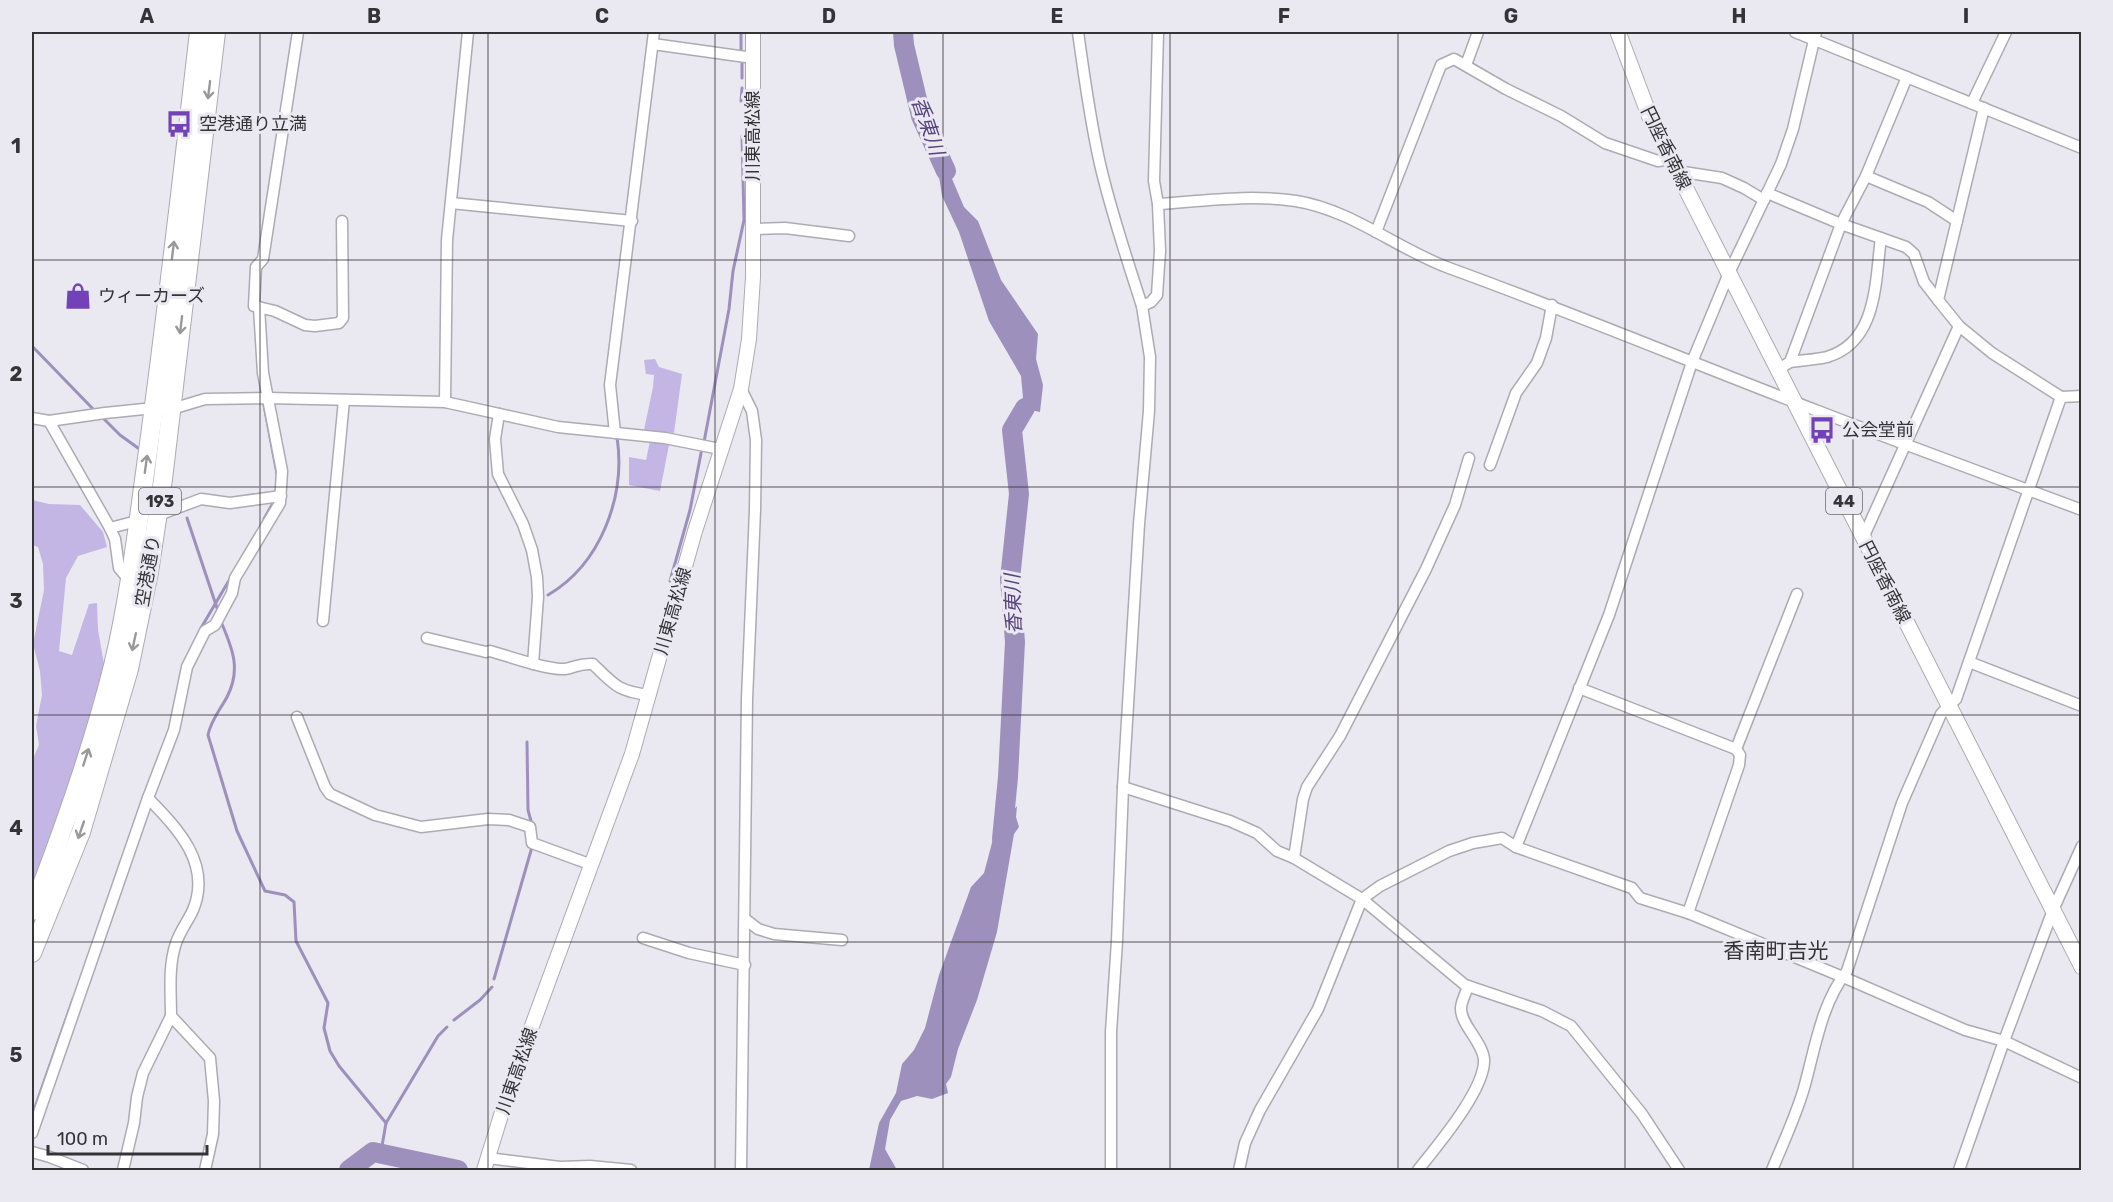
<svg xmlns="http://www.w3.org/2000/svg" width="2113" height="1202" font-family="Rubik,'Noto Sans JP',sans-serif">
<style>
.green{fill:#c4b6e4}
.water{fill:#9e90bd}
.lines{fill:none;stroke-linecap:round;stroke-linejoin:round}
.stream{stroke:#9e90bd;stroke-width:3}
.river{stroke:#9e90bd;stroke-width:20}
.street-casing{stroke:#adabb2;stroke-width:13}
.secondary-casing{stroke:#adabb2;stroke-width:16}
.primary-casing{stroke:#adabb2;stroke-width:17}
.highway-casing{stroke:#adabb2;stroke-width:20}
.street{stroke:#fff;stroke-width:10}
.secondary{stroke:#fff;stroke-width:14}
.primary{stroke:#fff;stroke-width:15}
.highway{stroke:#fff;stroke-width:18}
.oneway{stroke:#9a999a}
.grid{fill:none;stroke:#343336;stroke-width:1.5;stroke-opacity:0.55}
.labels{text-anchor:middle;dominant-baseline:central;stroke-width:6;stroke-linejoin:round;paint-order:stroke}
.shield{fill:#eae8f0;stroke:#6b696e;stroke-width:1.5}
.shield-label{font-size:16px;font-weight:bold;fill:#343336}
.poi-label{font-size:18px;fill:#343336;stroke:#eae8f0;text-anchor:start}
.street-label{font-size:18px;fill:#343336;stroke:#eae8f0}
.water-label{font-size:20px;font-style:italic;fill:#59447f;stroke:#eae8f0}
.quarter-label{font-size:21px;fill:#343336;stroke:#eae8f0}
.neatline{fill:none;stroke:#343336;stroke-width:2}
.grid-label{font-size:20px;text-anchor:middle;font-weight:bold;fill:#343336}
</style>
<rect width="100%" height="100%" fill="#eae8f0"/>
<g class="green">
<polygon points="655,359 659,367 682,374 674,433 644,430 653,387 654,375 646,374 644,360"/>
<polygon points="650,441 669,445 660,491 629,485 629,457 646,460"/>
<polygon points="32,500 49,504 80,505 103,532 107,547 78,556 66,578 59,651 72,655 89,604 97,603 98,630 104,664 82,757 32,896 32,761 39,745 36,726 42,695 40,671 33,644 44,590 43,564 38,547 32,545"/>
</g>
<g class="water">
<polygon points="934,144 944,160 964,207 978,221 1001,280 1038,334 1036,359 1043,385 1040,412 1031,410 1023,413 1016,430 1007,430 1009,417 1023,398 1021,376 989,321 959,232 942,196"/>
<polygon points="1017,806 1016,817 1019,827 1014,834 997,932 977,1000 958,1049 951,1077 946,1084 948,1093 932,1099 917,1096 901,1101 890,1120 885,1149 897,1170 869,1170 879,1123 896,1093 902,1064 914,1050 925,1028 939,975 971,887 984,873 998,820 1007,811 1011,813"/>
</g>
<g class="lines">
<g class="stream">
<polyline points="741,51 741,32"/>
<polyline points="742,63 742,78"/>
<polyline points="741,101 742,88"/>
<polyline points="32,346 94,410"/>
<polyline points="264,405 277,474"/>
<polyline points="103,418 120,435 138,448"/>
<polyline points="704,442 729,309 733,271 744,220 742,136"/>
<polyline points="175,495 180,503"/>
<polyline points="187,518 218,611"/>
<polyline points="264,519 274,501"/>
<polyline points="670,581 690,510 702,448"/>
<path d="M548 595C601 564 626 496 617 437H614"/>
<path d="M222 624C233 650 241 670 227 697 220 710 211 720 208 735L237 831 265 891 285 895 294 902 296 941 328 1003 324 1028 330 1051 339 1066 386 1123 382 1146 378 1153"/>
<polyline points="201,628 231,577"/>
<polyline points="527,742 528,810 531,821"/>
<polyline points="494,979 532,847"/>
<polyline points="454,1020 480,1000 492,987"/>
<polyline points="32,1116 73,999"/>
<polyline points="386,1123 438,1036 447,1027"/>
</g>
<g class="river">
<polyline points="903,32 904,45 921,116 946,171"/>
<polyline points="1002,839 1008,777 1015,642 1010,579 1019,494 1012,430 1025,408"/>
<polyline points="349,1170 373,1152 458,1170"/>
</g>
<defs>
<g id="street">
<polyline points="298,32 263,259 256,267 254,306 275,311 305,325 315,326 339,323 343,318 342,221"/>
<path d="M1078 32C1084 76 1090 120 1100 164 1111 212 1127 259 1142 306"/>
<polyline points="1795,32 2082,148"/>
<polyline points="653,44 753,58"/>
<polyline points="1466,65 1478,32"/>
<polyline points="1972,103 2006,32"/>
<polyline points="1984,108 1938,300 1959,326 1992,353 2061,397"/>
<polyline points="1677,171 1722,178 1744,188 1764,200"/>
<polyline points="1866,176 1928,202 1957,221"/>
<polyline points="1767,193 1841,224 1906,247 1914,254 1924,282 1938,300"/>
<polyline points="451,203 632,221"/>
<path d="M1158 204C1203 201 1250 194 1296 201 1352 210 1397 249 1449 268 1573 313 1695 364 1818 411 1905 445 1994 477 2082 510"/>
<polyline points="753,229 785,228 849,236"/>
<polyline points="1376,232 1441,65 1454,59 1506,89 1561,116 1605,143 1658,161 1671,159"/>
<path d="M1790 362C1802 360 1815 360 1827 357 1878 342 1875 281 1881 238"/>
<polyline points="1777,370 1790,362 1841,224 1866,176 1907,77"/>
<polyline points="741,389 752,411 756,440 755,510 747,699 741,1170"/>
<polyline points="445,402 447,240 468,32"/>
<polyline points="499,414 495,439 498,474 523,524 532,550 537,577 538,597 533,664"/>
<polyline points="32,418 49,421 105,413 154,408 172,409 205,399 268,398 445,402 558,427 665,438 720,449"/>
<polyline points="49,421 110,528 115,539 119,568 130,581"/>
<polyline points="615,433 610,385 654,32"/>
<polyline points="1490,465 1516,393 1537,363 1546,338 1552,305"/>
<polyline points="156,516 201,499 230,503 281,496"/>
<polyline points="110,528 141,520"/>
<polyline points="1863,538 1959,326"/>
<polyline points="323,621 344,400"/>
<path d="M427 638 486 652 490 651C508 656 547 670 565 669 576 667 580 663 593 664 614 685 619 692 650 695"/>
<polyline points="1969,662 2082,706"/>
<polyline points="1579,688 1736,749 1740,755 1739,765 1688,913"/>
<polyline points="297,717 325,787 330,794 375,815 421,827 488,819 509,820 530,827 532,843 592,865"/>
<polyline points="1736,749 1797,594"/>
<polyline points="1123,787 1230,821 1257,833 1277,851 1294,858 1362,899 1465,985 1542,1011 1571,1026 1642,1114 1679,1170"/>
<path d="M148 798C178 829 212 864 193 910 188 921 180 931 176 943 168 967 171 992 171 1016L210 1058 214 1101 213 1134 205 1170"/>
<polyline points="1516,847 1609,615 1692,362 1729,273 1781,164 1793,129 1816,32"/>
<polyline points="1294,858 1303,799 1307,787 1340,736 1426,569 1455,505 1469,458"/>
<polyline points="745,919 758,929 774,934 842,940"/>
<polyline points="643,938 689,953 745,965"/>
<polyline points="32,1133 148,798 174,730 187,667 205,631 215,625 232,593 235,578 280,503 282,471 263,373 259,307"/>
<polyline points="32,1152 50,1157 83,1170"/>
<polyline points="488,1158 560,1167 590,1166 631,1170"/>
<polyline points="123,1170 134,1123 137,1097 143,1073 171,1016"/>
<polyline points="1111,1170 1111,1032 1117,941 1123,787 1139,524 1149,411 1150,357 1142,306 1151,302 1157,295 1160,251 1158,204 1154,181 1158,32"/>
<polyline points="1239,1170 1245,1143 1260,1110 1318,1009 1362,899 1380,886 1449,851 1473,843 1502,838 1516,847 1632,888 1640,898 1688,913 1843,977 1965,1030 2004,1041 2082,1078"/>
<path d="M1418 1170C1436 1147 1486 1089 1484 1059 1482 1041 1460 1024 1461 1008 1461 1002 1466 993 1468 986"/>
<path d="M1772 1170C1783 1143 1796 1116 1804 1088 1815 1049 1821 1004 1847 971L1902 803 1941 714 1956 699 2061 397 2082 396"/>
<polyline points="1959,1170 2004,1041 2053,910 2082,846"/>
</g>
<polyline id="secondary" points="484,1170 511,1083 632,754 695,531 741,389 749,339 753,277 753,32"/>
<polyline id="primary" points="1618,32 1651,120 2082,967"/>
<g id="highway">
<path d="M32 911C63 831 92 750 113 666 130 595 138 523 148 451 167 311 183 171 199 32"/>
<polyline points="32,953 81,832 129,669 149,572 163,479 216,32"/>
</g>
</defs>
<use href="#street" class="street-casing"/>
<use href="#secondary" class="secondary-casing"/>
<use href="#primary" class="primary-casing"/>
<use href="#highway" class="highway-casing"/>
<use href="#street" class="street"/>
<use href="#secondary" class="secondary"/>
<use href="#primary" class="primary"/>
<use href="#highway" class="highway"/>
</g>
<defs><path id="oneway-shaft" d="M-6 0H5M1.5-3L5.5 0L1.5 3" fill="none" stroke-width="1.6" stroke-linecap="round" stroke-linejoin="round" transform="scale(1.5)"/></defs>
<g class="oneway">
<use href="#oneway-shaft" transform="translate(209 90) rotate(97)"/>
<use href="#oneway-shaft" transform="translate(173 250) rotate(-83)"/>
<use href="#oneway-shaft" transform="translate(181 325) rotate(97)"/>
<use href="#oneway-shaft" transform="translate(146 464) rotate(-82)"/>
<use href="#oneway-shaft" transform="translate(134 642) rotate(102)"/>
<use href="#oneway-shaft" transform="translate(86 757) rotate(-72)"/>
<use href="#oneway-shaft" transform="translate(81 830) rotate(109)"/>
</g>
<path class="grid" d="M260 32V1170M488 32V1170M715 32V1170M943 32V1170M1170 32V1170M1398 32V1170M1625 32V1170M1853 32V1170M32 260H2082M32 487H2082M32 715H2082M32 942H2082"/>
<defs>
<symbol id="bus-bare" viewBox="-9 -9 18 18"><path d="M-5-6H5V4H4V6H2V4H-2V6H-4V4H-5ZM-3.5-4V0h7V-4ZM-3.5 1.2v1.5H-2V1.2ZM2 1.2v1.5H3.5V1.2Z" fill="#7342b9" stroke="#eae8f0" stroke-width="2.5" paint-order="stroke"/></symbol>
<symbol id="shop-bare" viewBox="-9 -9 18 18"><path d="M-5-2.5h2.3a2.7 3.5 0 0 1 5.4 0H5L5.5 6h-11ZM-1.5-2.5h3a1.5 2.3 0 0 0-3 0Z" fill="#7342b9" stroke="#eae8f0" stroke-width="2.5" paint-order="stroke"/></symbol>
</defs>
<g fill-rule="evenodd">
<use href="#bus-bare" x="160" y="105" width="38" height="38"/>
<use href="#shop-bare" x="59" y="277" width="38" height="38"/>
<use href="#bus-bare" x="1803" y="411" width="38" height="38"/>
</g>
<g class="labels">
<g class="shield">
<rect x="139" y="488" width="42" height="26" rx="4.5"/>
<rect x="1826" y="488" width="36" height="26" rx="4.5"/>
</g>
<g class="shield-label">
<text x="160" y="501">193</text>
<text x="1844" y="501">44</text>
</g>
<g class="poi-label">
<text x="199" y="124">空港通り立満</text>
<text x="98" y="296">ウィーカーズ</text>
<text x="1842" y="430">公会堂前</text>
</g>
<g class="street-label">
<text transform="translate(753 136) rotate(-90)">川東高松線</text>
<text transform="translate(1666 148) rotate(64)">円座香南線</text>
<text transform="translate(148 571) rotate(-80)">空港通り</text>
<text transform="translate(1885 582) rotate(63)">円座香南線</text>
<text transform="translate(673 611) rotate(-74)">川東高松線</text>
<text transform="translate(517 1071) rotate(-71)">川東高松線</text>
</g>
<g class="water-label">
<text transform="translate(928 126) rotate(71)">香東川</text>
<text transform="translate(1013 604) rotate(-92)">香東川</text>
</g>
<g class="quarter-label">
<text x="1776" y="950">香南町吉光</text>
</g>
</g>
<rect width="2113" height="1202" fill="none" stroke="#eae8f0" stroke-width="66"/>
<path d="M48 1145v9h159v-9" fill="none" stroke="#343336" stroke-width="3"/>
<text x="57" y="1145" font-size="18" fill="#343336" stroke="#eae8f0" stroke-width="4.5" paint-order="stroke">100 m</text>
<rect x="33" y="33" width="2047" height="1136" class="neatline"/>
<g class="grid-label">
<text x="147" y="23">A</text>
<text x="374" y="23">B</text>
<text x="602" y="23">C</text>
<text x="829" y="23">D</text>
<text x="1057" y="23">E</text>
<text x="1284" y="23">F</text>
<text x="1511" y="23">G</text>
<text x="1739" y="23">H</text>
<text x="1966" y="23">I</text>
<text x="16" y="153">1</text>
<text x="16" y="381">2</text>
<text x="16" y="608">3</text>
<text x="16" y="835">4</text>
<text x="16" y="1062">5</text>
</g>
</svg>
